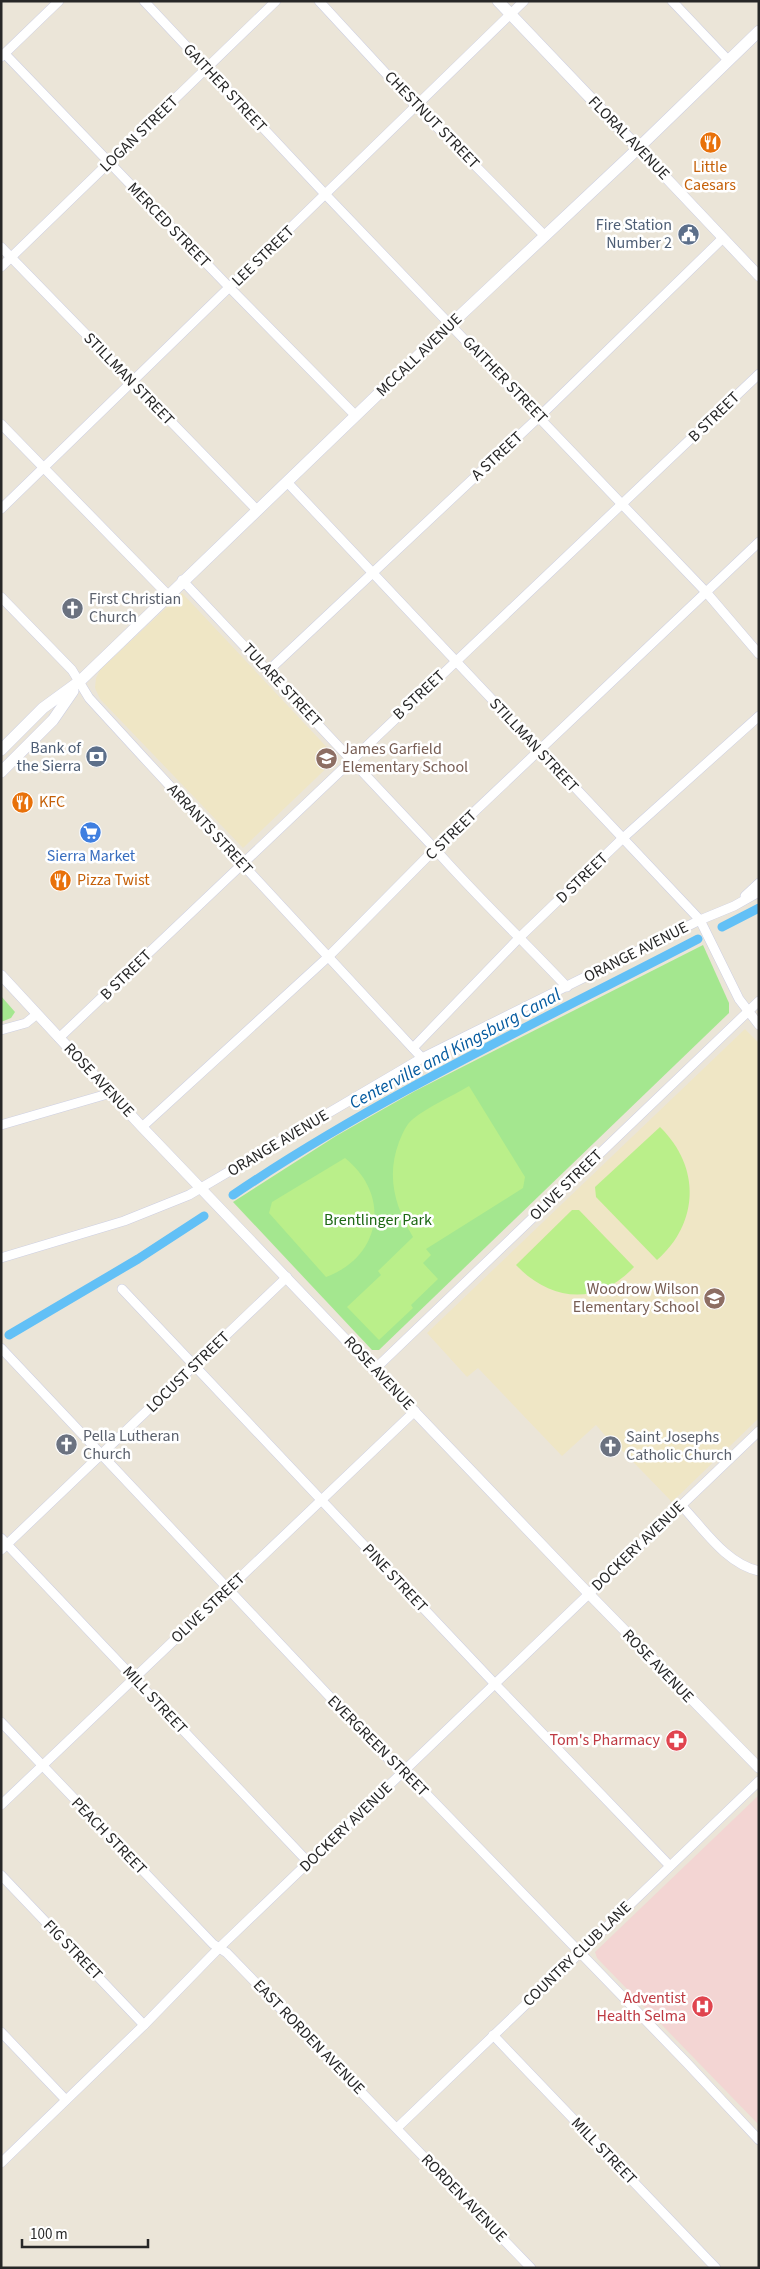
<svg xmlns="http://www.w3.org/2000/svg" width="760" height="2269" font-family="'Source Sans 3',sans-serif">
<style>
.education{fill:#efe6c5}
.medical{fill:#f3d5d3}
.green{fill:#a4e78f}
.pitch{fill:#baef8a}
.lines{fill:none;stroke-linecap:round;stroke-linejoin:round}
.canal{stroke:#62c0f6;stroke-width:9}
.minor-casing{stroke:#cdcfe2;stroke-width:10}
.tertiary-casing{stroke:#cdcfe2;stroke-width:11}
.secondary-casing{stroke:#cdcfe2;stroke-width:12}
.minor{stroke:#fff;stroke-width:9}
.tertiary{stroke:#fff;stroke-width:10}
.secondary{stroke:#fff;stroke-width:11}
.labels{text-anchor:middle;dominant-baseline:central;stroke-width:5;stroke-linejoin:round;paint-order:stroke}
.street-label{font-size:16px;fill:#272727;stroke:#fff}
.food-label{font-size:16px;fill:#c56008;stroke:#fff;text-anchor:start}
.service-label{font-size:16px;fill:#4e5e75;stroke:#fff;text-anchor:end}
.worship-label{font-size:16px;fill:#5b616d;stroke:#fff;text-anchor:start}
.education-label{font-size:16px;fill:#785e54;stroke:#fff;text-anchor:start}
.shop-label{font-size:16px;fill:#366cbe;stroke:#fff}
.park-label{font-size:16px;fill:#1d6814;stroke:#fff}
.health-label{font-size:16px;fill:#be3a42;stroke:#fff;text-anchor:end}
.water-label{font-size:18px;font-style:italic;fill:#045a9f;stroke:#fff}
</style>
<rect width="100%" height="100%" fill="#ebe5d8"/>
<g class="education">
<polygon points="182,593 337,758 243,848 100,699 95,688 96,678 100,670"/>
<polygon points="745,1029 759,1043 759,1418 672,1502 611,1439 609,1440 596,1425 562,1456 478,1368 467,1377 427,1333"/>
</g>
<polygon class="medical" points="759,1795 759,2125 597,1958 595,1952"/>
<g class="green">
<polygon points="703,945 729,1003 729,1013 379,1350 372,1350 233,1202 336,1136 415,1091"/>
<polygon points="1,996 15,1012 11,1018 1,1022"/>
</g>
<g class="pitch">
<path d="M469 1086 525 1177 523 1188 426 1249 431 1255 423 1263 438 1279 411 1305 413 1308 379 1340 347 1307 381 1275 378 1271 413 1237C395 1206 386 1177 399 1142 402 1135 406 1124 413 1119 429 1106 451 1097 469 1086Z"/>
<path d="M660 1127C701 1167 699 1223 657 1260L596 1197 595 1187Z"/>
<path d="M345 1158C391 1195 382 1256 326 1277L269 1213 272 1202Z"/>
<path d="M572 1210H579L634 1267C598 1306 551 1302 516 1265Z"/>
</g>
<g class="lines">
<g class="canal">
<polyline points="722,927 759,908"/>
<path d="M233 1195C379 1096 541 1021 698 939"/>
<polyline points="9,1335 138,1259 204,1216"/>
</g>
<defs>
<g id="minor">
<polyline points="144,1 325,194 706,592 759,654"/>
<polyline points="319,1 415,105 545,236"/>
<polyline points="672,1 728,60"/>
<polyline points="5,54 230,288 356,416"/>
<polyline points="1,57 59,1"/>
<polyline points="1,247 257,510"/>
<polyline points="1,267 276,1"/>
<polyline points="1,424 168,595"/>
<polyline points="287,482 700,920 739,999 759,1025"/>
<polyline points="1,509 524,1"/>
<path d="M182 580 435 849C477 897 523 940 567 987"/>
<polyline points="1,597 72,670 89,698 144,758 422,1058"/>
<polyline points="268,671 540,416 723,238"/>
<polyline points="745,896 759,883"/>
<polyline points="1,1030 26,1023 37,1014"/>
<polyline points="59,1038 759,374"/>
<polyline points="413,1048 520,937 623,838 759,716"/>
<polyline points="1,1125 111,1093"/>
<polyline points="142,1127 328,957 435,849 759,542"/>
<polyline points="1,1258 124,1221 189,1195 422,1058 700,920 734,906 759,892"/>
<polyline points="122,1289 495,1684 670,1866"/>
<polyline points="1,1348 396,1767 410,1777 686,2062 759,2140"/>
<polyline points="375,1369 759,1001"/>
<path d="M681 1505C703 1528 726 1564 759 1571"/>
<polyline points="1,1538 309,1863"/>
<polyline points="1,1550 287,1277"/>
<polyline points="1,1722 213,1944 227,1953 531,2268"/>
<polyline points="1,1805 415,1411"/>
<polyline points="1,1875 144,2025"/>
<polyline points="1,2032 66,2100"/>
<polyline points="493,2035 716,2268"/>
<polyline points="397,2128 759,1781"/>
<polyline points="1,2163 144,2025 219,1948 759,1431"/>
</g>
<g id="tertiary">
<polyline points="638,148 759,276"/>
<polyline points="1,975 142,1127 589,1594 759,1768"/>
</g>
<g id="secondary">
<polyline points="498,1 638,148"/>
<polyline points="1,750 43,708 80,681 451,324 629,157 759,31"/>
<polyline points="1,772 53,720 73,691"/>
</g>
</defs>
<use href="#minor" class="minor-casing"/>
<use href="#tertiary" class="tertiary-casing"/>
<use href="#secondary" class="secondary-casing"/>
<use href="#minor" class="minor"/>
<use href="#tertiary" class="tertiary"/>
<use href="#secondary" class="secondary"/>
</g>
<defs>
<symbol id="restaurant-disc" viewBox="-11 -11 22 22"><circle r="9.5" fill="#e8710a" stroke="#fff"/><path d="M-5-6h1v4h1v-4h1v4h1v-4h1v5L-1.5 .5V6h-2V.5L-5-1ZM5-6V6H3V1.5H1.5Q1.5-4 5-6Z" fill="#fff"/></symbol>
<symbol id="civic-disc" viewBox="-11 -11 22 22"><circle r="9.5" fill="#5c6f8a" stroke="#fff"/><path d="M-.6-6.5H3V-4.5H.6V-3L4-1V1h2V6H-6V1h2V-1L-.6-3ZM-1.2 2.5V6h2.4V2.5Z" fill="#fff"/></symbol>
<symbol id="church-disc" viewBox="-11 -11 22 22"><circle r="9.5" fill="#6b7280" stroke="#fff"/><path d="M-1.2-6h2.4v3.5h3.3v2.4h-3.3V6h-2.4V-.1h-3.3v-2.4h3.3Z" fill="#fff"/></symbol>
<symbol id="bank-disc" viewBox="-11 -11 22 22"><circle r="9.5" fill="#5c6f8a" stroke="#fff"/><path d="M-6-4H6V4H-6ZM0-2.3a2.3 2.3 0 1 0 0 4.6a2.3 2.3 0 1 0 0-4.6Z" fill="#fff"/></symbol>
<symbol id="school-disc" viewBox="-11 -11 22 22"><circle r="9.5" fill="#8d6e63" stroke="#fff"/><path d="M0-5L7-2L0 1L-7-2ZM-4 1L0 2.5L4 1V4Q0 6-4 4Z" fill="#fff"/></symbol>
<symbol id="supermarket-disc" viewBox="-11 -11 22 22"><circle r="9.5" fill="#3f7fe0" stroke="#fff"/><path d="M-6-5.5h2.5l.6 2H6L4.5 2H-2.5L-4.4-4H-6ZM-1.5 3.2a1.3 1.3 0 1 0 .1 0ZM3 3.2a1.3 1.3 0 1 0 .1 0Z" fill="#fff"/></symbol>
<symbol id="pharmacy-disc" viewBox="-11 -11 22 22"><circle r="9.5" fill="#e0444e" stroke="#fff"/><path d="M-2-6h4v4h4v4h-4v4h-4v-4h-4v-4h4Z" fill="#fff"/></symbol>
<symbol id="hospital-disc" viewBox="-11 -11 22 22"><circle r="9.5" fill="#e0444e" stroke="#fff"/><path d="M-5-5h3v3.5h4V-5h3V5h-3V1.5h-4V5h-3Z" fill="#fff"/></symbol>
</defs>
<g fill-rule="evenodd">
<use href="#restaurant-disc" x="698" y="130" width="25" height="25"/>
<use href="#civic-disc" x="676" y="222" width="25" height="25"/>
<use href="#church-disc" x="60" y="596" width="25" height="25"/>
<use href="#bank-disc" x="84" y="744" width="25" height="25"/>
<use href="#school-disc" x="314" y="746" width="25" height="25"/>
<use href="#restaurant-disc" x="10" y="790" width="25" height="25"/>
<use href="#supermarket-disc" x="78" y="820" width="25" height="25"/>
<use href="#restaurant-disc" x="48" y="868" width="25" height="25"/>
<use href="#school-disc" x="702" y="1286" width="25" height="25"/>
<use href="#church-disc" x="54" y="1432" width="25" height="25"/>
<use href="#church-disc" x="598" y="1434" width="25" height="25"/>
<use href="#pharmacy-disc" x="664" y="1728" width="25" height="25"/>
<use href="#hospital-disc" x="690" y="1994" width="25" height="25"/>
</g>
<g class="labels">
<g class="street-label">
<text transform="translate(225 88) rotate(47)">GAITHER STREET</text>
<text transform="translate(432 120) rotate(46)">CHESTNUT STREET</text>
<text transform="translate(139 134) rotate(-44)">LOGAN STREET</text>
<text transform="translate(629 138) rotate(46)">FLORAL AVENUE</text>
<text transform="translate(169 225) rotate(46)">MERCED STREET</text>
<text transform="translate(263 256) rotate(-44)">LEE STREET</text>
<text transform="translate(419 355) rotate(-44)">MCCALL AVENUE</text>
<text transform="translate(129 379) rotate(46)">STILLMAN STREET</text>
<text transform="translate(505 380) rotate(46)">GAITHER STREET</text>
<text transform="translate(714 417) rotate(-44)">B STREET</text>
<text transform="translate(497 456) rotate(-43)">A STREET</text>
<text transform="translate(282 685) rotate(47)">TULARE STREET</text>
<text transform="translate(419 695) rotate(-43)">B STREET</text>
<text transform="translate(534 745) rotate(47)">STILLMAN STREET</text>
<text transform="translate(210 829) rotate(47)">ARRANTS STREET</text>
<text transform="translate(451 835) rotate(-44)">C STREET</text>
<text transform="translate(582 878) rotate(-44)">D STREET</text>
<text transform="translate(636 952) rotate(-27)">ORANGE AVENUE</text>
<text transform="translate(126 975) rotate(-44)">B STREET</text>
<text transform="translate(99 1080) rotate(47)">ROSE AVENUE</text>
<text transform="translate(278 1143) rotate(-31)">ORANGE AVENUE</text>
<text transform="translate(566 1185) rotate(-44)">OLIVE STREET</text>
<text transform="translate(188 1372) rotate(-44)">LOCUST STREET</text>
<text transform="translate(379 1373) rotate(47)">ROSE AVENUE</text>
<text transform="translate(638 1546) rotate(-44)">DOCKERY AVENUE</text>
<text transform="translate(395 1578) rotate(47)">PINE STREET</text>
<text transform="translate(208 1608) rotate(-43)">OLIVE STREET</text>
<text transform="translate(658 1666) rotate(46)">ROSE AVENUE</text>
<text transform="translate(155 1700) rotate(47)">MILL STREET</text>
<text transform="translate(378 1746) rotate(45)">EVERGREEN STREET</text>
<text transform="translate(346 1827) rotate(-44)">DOCKERY AVENUE</text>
<text transform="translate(109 1836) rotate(46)">PEACH STREET</text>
<text transform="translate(73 1950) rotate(46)">FIG STREET</text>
<text transform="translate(577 1954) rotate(-44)">COUNTRY CLUB LANE</text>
<text transform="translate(309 2037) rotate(46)">EAST RORDEN AVENUE</text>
<text transform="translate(604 2151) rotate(46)">MILL STREET</text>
<text transform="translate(464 2198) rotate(46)">RORDEN AVENUE</text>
</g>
<g class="food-label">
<text x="710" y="167" text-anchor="middle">Little<tspan x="710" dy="18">Caesars</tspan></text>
<text x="39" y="802">KFC</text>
<text x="77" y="880">Pizza Twist</text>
</g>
<g class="service-label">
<text x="672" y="225">Fire Station<tspan x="672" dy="18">Number 2</tspan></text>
<text x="81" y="748">Bank of<tspan x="81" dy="18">the Sierra</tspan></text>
</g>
<g class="worship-label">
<text x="89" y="599">First Christian<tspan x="89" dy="18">Church</tspan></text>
<text x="83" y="1436">Pella Lutheran<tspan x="83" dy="18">Church</tspan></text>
<text x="626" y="1437">Saint Josephs<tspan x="626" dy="18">Catholic Church</tspan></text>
</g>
<g class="education-label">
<text x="342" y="749">James Garfield<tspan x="342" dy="18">Elementary School</tspan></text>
<text x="699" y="1289" text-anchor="end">Woodrow Wilson<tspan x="699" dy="18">Elementary School</tspan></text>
</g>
<g class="shop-label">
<text x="91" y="856">Sierra Market</text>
</g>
<g class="park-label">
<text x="378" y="1220">Brentlinger Park</text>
</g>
<g class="health-label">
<text x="660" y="1740">Tom's Pharmacy</text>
<text x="686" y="1998">Adventist<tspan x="686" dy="18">Health Selma</tspan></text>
</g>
<g class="water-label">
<text transform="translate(455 1049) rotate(-28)">Centerville and Kingsburg Canal</text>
</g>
</g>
<rect width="760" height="2269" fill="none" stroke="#272727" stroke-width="5"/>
<path d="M22 2239v8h126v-8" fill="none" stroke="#272727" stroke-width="2.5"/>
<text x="30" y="2239" font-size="15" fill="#272727" stroke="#ffffff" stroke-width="4" paint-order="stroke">100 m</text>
</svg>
